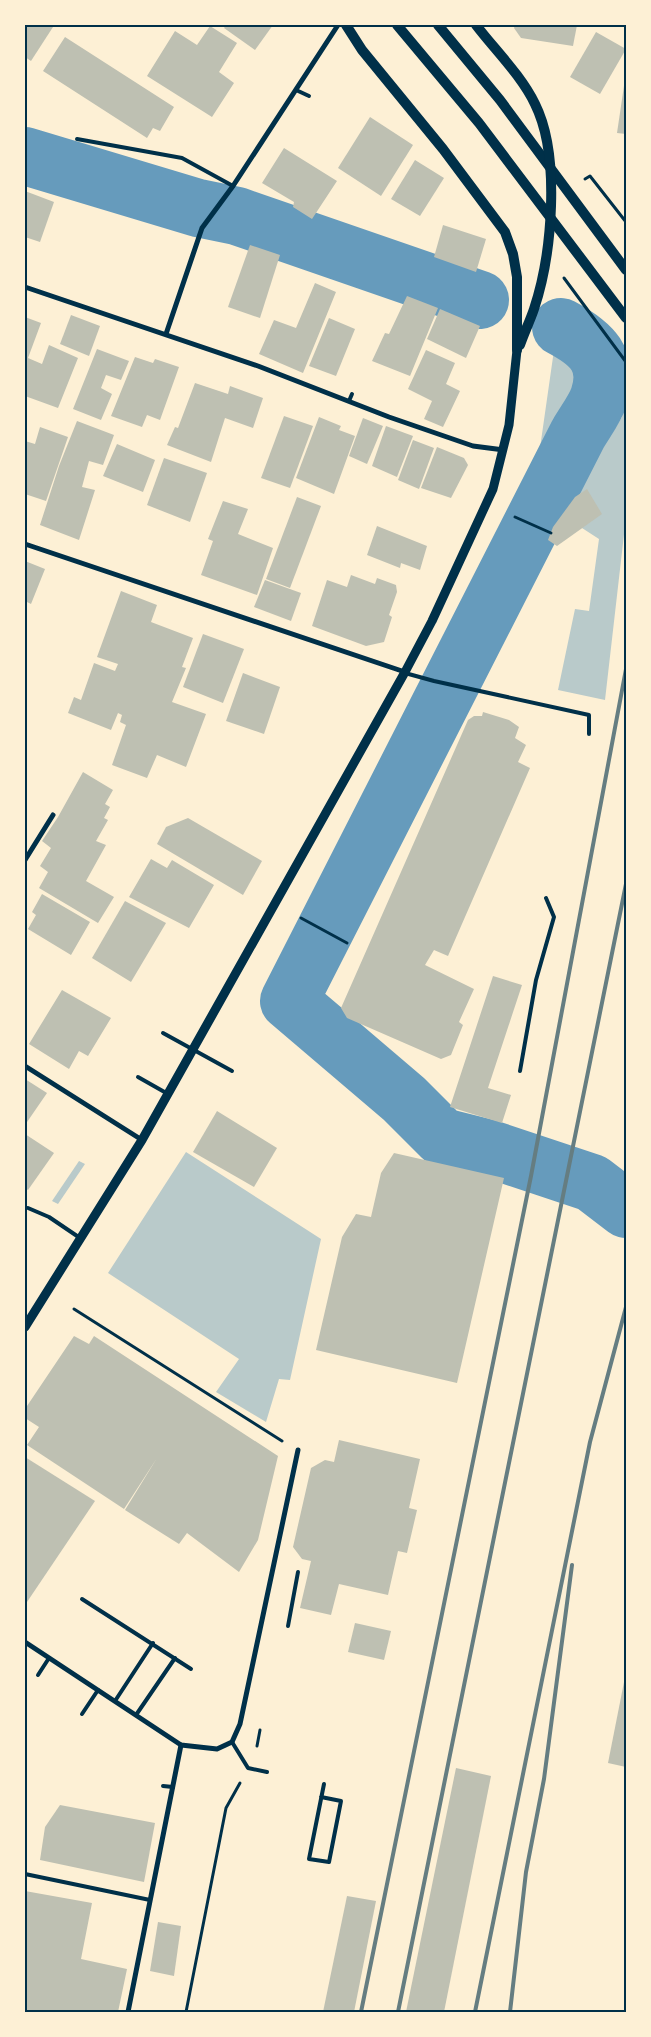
<svg xmlns="http://www.w3.org/2000/svg" width="651" height="2037" font-family="Signika,sans-serif">
<style>
.green{fill:#b9caca}
.lines{fill:none;stroke-linecap:round;stroke-linejoin:round}
.river{stroke:#669bbc;stroke-width:58}
.building{fill:#bec0b2}
.path{stroke:#003049;stroke-width:3}
.service{stroke:#003049;stroke-width:4}
.minor{stroke:#003049;stroke-width:5}
.tertiary{stroke:#003049;stroke-width:9}
.secondary{stroke:#003049;stroke-width:10}
.rail{stroke:#657d81;stroke-width:4}
.neatline{fill:none;stroke:#003049;stroke-width:2}
</style>
<rect width="100%" height="100%" fill="#fdf0d5"/>
<g class="green">
<polygon points="554,350 572,361 585,383 578,402 528,498 531,478 537,469"/>
<polygon points="626,391 626,517 605,700 558,690 575,609 589,611 599,539 582,528 587,490 575,497 585,476 622,417"/>
<polygon points="186,1152 321,1239 290,1380 279,1379 266,1422 216,1392 239,1359 108,1273"/>
<polygon points="79,1161 85,1164 58,1204 52,1201"/>
</g>
<g class="lines">
<g class="river">
<polyline points="25,156 198,208 237,216 480,300"/>
<path d="M561 327C591 343 611 360 599 397 595 409 585 422 578 434L289 1001 404 1099 442 1137 490 1149 592 1183 626 1209"/>
</g>
</g>
<g class="building">
<polygon points="25,25 49,25 53,27 31,61 25,57"/>
<polygon points="226,25 273,25 255,50 224,28"/>
<polygon points="515,25 577,25 573,46 521,38 514,28"/>
<polygon points="210,26 237,43 219,72 234,83 212,117 147,76 175,31 197,45"/>
<polygon points="596,32 626,49 600,94 570,77"/>
<polygon points="65,37 174,107 160,131 153,128 147,138 43,71"/>
<polygon points="625,79 626,80 626,134 617,133"/>
<polygon points="370,117 413,145 381,196 338,168"/>
<polygon points="284,148 337,181 312,219 293,207 294,202 262,183"/>
<polygon points="415,160 444,178 420,216 391,199"/>
<polygon points="25,191 54,202 40,242 25,237"/>
<polygon points="443,225 486,239 476,272 434,257"/>
<polygon points="250,245 280,255 260,318 228,307"/>
<polygon points="315,283 336,292 303,373 259,354 274,320 296,328"/>
<polygon points="407,296 438,308 410,376 372,361 385,333 389,334"/>
<polygon points="440,309 480,326 466,358 427,339"/>
<polygon points="71,315 100,326 89,356 60,344"/>
<polygon points="25,317 41,323 28,358 42,364 49,345 78,358 58,408 25,396"/>
<polygon points="329,318 355,329 336,376 309,366"/>
<polygon points="97,349 129,361 121,380 106,375 101,388 112,394 101,420 73,409"/>
<polygon points="426,350 455,363 446,384 460,391 443,427 424,419 432,401 408,389"/>
<polygon points="135,357 153,363 155,359 179,367 160,420 147,415 142,427 111,416"/>
<polygon points="195,383 228,394 230,386 263,398 253,428 225,418 211,462 167,445 175,427 178,428"/>
<polygon points="284,416 313,426 290,488 261,478"/>
<polygon points="319,417 341,426 339,430 355,436 334,494 296,478"/>
<polygon points="363,418 383,426 367,464 349,456"/>
<polygon points="77,421 114,435 103,465 89,461 82,487 95,490 79,540 40,525 59,466"/>
<polygon points="386,426 413,436 397,477 372,466"/>
<polygon points="40,427 68,437 46,501 25,494 25,441 35,444"/>
<polygon points="413,440 434,448 419,489 398,480"/>
<polygon points="117,444 155,460 143,492 103,476"/>
<polygon points="437,447 464,458 468,465 451,498 421,488"/>
<polygon points="164,458 207,473 190,522 147,505"/>
<polygon points="587,489 602,514 557,546 548,540 553,527 575,497"/>
<polygon points="297,497 321,506 290,588 266,579"/>
<polygon points="223,501 248,509 238,534 273,548 257,595 201,575 213,541 208,539"/>
<polygon points="377,526 427,546 420,570 401,563 400,568 367,555"/>
<polygon points="25,561 45,569 31,604 25,601"/>
<polygon points="351,575 375,584 377,578 396,585 397,592 389,615 392,617 384,642 366,646 312,626 327,580 347,587"/>
<polygon points="265,580 301,593 291,621 254,607"/>
<polygon points="121,591 157,605 151,622 193,638 182,667 186,668 172,702 206,714 186,767 157,755 147,778 112,765 126,725 120,722 122,715 118,713 111,730 68,713 74,697 81,700 94,663 115,671 118,664 97,657"/>
<polygon points="203,634 244,649 223,703 183,687"/>
<polygon points="243,673 280,687 264,734 226,721"/>
<polygon points="483,712 509,720 519,727 515,738 526,745 518,762 530,768 448,956 434,950 425,965 474,989 459,1022 463,1025 451,1055 441,1059 347,1018 341,1008 468,720 474,716 482,716"/>
<polygon points="83,772 113,790 105,804 110,807 104,818 108,820 96,841 106,845 86,881 114,897 98,923 39,888 48,872 40,866 51,848 42,841 58,817"/>
<polygon points="188,818 262,861 243,895 157,844 166,827"/>
<polygon points="151,859 167,868 172,860 214,885 189,928 129,897"/>
<polygon points="42,894 90,922 71,955 28,929 36,915 32,912"/>
<polygon points="125,901 166,923 131,982 92,958"/>
<polygon points="493,976 522,985 488,1088 511,1095 502,1123 450,1107"/>
<polygon points="62,990 111,1018 88,1056 79,1051 69,1069 29,1044"/>
<polygon points="25,1079 47,1093 25,1125"/>
<polygon points="217,1111 277,1148 254,1187 193,1152"/>
<polygon points="25,1134 54,1153 28,1190 25,1188"/>
<polygon points="394,1153 504,1178 457,1383 316,1350 342,1237 356,1214 371,1217 381,1173"/>
<polygon points="74,1336 89,1344 94,1336 278,1456 258,1540 239,1572 187,1533 179,1544 125,1510 157,1458 124,1509 27,1445 39,1427 25,1418 25,1409"/>
<polygon points="339,1440 420,1459 409,1508 417,1510 407,1553 398,1551 388,1595 339,1584 331,1615 300,1608 311,1561 302,1559 293,1547 311,1468 325,1460 334,1462"/>
<polygon points="25,1457 95,1501 25,1605"/>
<polygon points="355,1623 391,1631 384,1660 348,1652"/>
<polygon points="625,1677 626,1677 626,1767 608,1763"/>
<polygon points="456,1768 491,1776 444,2012 406,2012"/>
<polygon points="60,1805 155,1823 144,1882 40,1860 45,1827"/>
<polygon points="25,1891 92,1903 81,1959 127,1969 118,2012 25,2012"/>
<polygon points="347,1896 376,1901 354,2012 323,2012"/>
<polygon points="158,1922 181,1926 174,1976 150,1971"/>
</g>
<g class="lines">
<g class="path">
<polyline points="585,179 590,176 626,222"/>
<polyline points="564,278 626,362"/>
<polyline points="515,517 551,533"/>
<polyline points="301,918 347,943"/>
<polyline points="74,1309 282,1441"/>
<polyline points="257,1746 260,1730"/>
<polyline points="186,2012 226,1808 240,1783"/>
</g>
<g class="service">
<polyline points="296,90 309,96"/>
<polyline points="77,139 182,158 233,186"/>
<polyline points="349,401 352,394"/>
<polyline points="405,673 434,681 589,715 589,734"/>
<polyline points="163,1033 232,1071"/>
<polyline points="520,1071 536,980 554,917 546,898"/>
<polyline points="138,1077 168,1094"/>
<polyline points="28,1208 49,1217 80,1238"/>
<polyline points="82,1599 191,1669"/>
<polyline points="288,1626 298,1572"/>
<polyline points="38,1675 49,1658"/>
<polyline points="115,1701 153,1643"/>
<polyline points="82,1714 98,1690"/>
<polyline points="136,1715 175,1658"/>
<polyline points="232,1742 248,1768 267,1772"/>
<polyline points="163,1786 173,1787"/>
<polyline points="321,1797 341,1801 329,1862 309,1859 324,1784"/>
<polyline points="25,1874 150,1900"/>
</g>
<g class="minor">
<polyline points="25,287 258,366 389,417 473,446 504,450"/>
<polyline points="166,334 202,228 233,186 338,25"/>
<polyline points="25,544 405,672"/>
<polyline points="25,860 53,815"/>
<polyline points="25,1066 142,1140"/>
<polyline points="25,1642 181,1745 217,1749 232,1742 240,1724 298,1450"/>
<polyline points="128,2012 181,1745"/>
</g>
<polyline class="tertiary" points="25,1327 142,1140 405,672 432,621 493,489 509,425 517,350"/>
<g class="secondary">
<polyline points="346,25 362,50 443,149 505,232 513,254 517,277 517,350"/>
<polyline points="397,25 479,123 626,318"/>
<polyline points="438,25 500,100 626,270"/>
<path d="M476 25C495 50 521 75 535 104 561 156 552 255 534 309 530 321 524 333 520 345"/>
</g>
<g class="rail">
<polyline points="361,2012 531,1176 626,669"/>
<polyline points="398,2012 626,884"/>
<polyline points="475,2012 590,1442 626,1307"/>
<polyline points="510,2012 526,1872 544,1779 572,1565"/>
</g>
</g>
<rect width="651" height="2037" fill="none" stroke="#fdf0d5" stroke-width="52"/>
<rect x="26" y="26" width="599" height="1985" class="neatline"/>
</svg>
